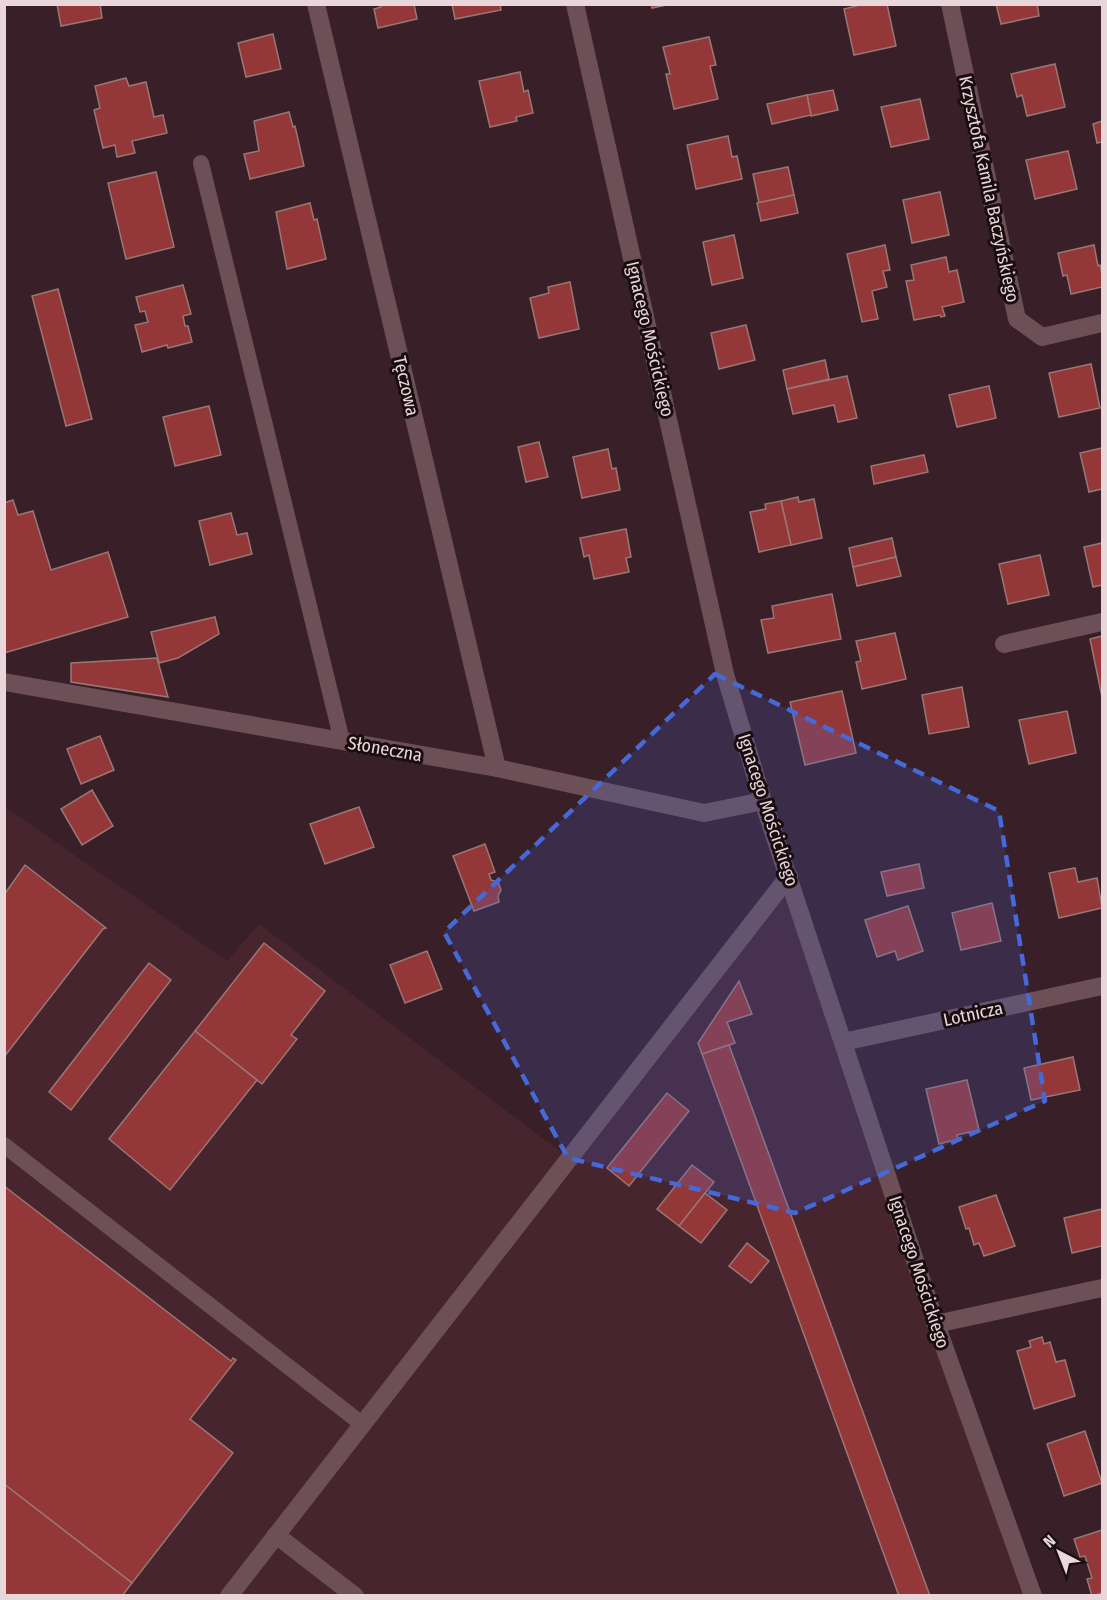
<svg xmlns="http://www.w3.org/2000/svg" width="1107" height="1600" font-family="'Fira Sans Condensed',sans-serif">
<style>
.built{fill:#46252f}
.building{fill:#943739;stroke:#997775;stroke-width:1.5}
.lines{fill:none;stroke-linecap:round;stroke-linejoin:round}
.lane{stroke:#6d4f57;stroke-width:16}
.street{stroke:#6d4f57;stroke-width:18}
.secondary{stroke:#6d4f57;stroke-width:18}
.marked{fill:#4669d9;fill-opacity:0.2;stroke:#4669d9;stroke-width:4.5;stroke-dasharray:12 8;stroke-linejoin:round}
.labels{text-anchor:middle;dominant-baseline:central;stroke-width:6;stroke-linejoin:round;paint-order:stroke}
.street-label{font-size:18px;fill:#e9d6db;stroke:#190d10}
</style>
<rect width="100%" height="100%" fill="#391f27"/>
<polygon class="built" points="4,806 227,961 259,924 569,1158 789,876 1031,1595 5,1595"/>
<g class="building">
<polygon points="57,4 100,4 102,18 61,26"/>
<polygon points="381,4 414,4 417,19 378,28 374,9 381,7"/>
<polygon points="452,4 500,4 501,10 455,19"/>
<polygon points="651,4 671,4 652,8"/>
<polygon points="864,4 887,4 896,46 854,55 844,9"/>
<polygon points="996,4 1037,4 1039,16 1001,24"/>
<polygon points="273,34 281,69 246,77 238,43"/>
<polygon points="709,37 716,65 710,66 718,99 674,109 666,74 670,74 663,47"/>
<polygon points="1055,64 1065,107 1027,116 1022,95 1017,97 1011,74"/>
<polygon points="520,72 524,92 528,90 533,113 516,117 517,121 490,127 479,81"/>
<polygon points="126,78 129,86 146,82 154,117 163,115 167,133 132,141 135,153 117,157 115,145 103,148 94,110 100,108 95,86"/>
<polygon points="833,90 838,110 811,116 807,95"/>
<polygon points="807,95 811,115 772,124 767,104"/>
<polygon points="920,99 929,139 891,147 881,107"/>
<polygon points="289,112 293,127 295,126 304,166 250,179 244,154 259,151 254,121"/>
<polygon points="1102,121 1102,142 1097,143 1093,124"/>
<polygon points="728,136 732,157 737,156 742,179 696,189 687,145"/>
<polygon points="1068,151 1077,189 1035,199 1026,160"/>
<polygon points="788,167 794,195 759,203 753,174"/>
<polygon points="156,172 174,247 126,259 108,183"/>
<polygon points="940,192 949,235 912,243 903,200"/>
<polygon points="794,195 798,213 761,221 757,203"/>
<polygon points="310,203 314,220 317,219 326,259 287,269 276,212"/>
<polygon points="734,235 743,278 712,285 703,242"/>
<polygon points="885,245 890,270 883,271 887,287 872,291 878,319 862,322 847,254"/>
<polygon points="1094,245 1098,266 1100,265 1102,274 1102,287 1071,294 1067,275 1063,276 1058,253"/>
<polygon points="946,257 949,272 957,270 964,302 942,307 945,316 941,317 940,315 914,320 906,281 914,280 911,265"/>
<polygon points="570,282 579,329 539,338 530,298 549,293 548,287"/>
<polygon points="183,285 191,314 183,316 185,326 188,326 192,342 168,348 167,345 142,352 135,325 148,322 145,311 140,312 136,297"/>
<polygon points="58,289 92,419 66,426 32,296"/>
<polygon points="746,325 755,360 719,369 711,333"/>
<polygon points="825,360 829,379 787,389 783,370"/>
<polygon points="1091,364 1100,408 1059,417 1049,373"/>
<polygon points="847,376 857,418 838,422 834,405 793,414 787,389"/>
<polygon points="989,386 996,418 957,427 949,395"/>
<polygon points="209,406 221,455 175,466 163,417"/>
<polygon points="539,442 548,477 526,482 518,447"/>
<polygon points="1102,448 1102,489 1089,492 1080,453"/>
<polygon points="608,449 612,469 616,468 620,490 582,498 573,457"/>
<polygon points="924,455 928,472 874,484 871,466"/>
<polygon points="798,497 799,502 814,499 822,538 791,545 781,501"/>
<polygon points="13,500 18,515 33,511 51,570 108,552 128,617 4,653 4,503"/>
<polygon points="781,501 791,545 759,552 750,512 766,509 765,504"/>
<polygon points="231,513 237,535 247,533 252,554 210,565 199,521"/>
<polygon points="626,529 631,557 626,558 629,572 594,579 589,555 584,557 580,538"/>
<polygon points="892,538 896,557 853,567 849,548"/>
<polygon points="1102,543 1102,585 1093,587 1084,547"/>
<polygon points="1040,555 1049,595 1008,604 999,564"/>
<polygon points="896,557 901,576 857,586 853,567"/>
<polygon points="832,594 841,639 768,653 761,620 774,618 772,606"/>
<polygon points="215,617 219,634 178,658 159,663 151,632"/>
<polygon points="895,633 906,679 862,689 856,662 861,661 856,641"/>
<polygon points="1102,636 1102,697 1090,639"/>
<polygon points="157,658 168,697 71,682 71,663"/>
<polygon points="962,687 969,727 929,734 922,695"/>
<polygon points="842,691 856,753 805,765 790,702"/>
<polygon points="1067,711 1076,753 1029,764 1019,720"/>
<polygon points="100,736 114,770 81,784 67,749"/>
<polygon points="92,790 113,826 82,845 61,809"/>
<polygon points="359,807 374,847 325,864 310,824"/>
<polygon points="485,844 495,872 489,874 491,880 498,882 501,890 498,896 499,902 474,911 453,856"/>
<polygon points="919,864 924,888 887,896 881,872"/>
<polygon points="25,865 106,928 103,929 4,1057 4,895"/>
<polygon points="1075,868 1078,882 1097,878 1102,908 1059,918 1049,873"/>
<polygon points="992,903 1001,941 961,950 952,913"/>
<polygon points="908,906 923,951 898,960 895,951 877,957 865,920"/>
<polygon points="264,943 325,991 291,1035 297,1039 262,1084 195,1031"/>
<polygon points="427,951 442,989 405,1003 390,965"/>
<polygon points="149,963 171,980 71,1110 49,1092"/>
<polygon points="739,981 752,1014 727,1022 735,1043 702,1054 698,1043"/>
<polygon points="195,1031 257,1080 170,1190 109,1139"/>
<polygon points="729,1045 930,1596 899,1596 702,1054"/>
<polygon points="1073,1057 1080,1090 1031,1100 1024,1068"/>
<polygon points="967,1080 979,1130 957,1135 958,1139 939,1144 926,1089"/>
<polygon points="667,1093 689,1111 629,1186 607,1168"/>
<polygon points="692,1165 714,1182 679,1226 657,1209"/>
<polygon points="4,1186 231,1361 233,1358 236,1360 190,1419 233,1453 132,1583 4,1484"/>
<polygon points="705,1193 727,1210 701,1243 679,1226"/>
<polygon points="996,1195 1015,1246 984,1256 979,1243 974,1245 969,1228 966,1229 959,1207"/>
<polygon points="1102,1209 1102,1246 1072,1253 1064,1218"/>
<polygon points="747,1243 769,1261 751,1283 729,1266"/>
<polygon points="1042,1337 1044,1344 1050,1342 1056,1362 1065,1360 1075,1396 1034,1409 1017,1351 1031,1347 1029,1341"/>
<polygon points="1085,1431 1102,1483 1064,1496 1047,1444"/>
<polygon points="4,1484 132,1583 122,1596 4,1596"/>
<polygon points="1102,1530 1102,1593 1092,1596 1087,1579 1092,1578 1085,1556 1080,1557 1074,1539"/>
</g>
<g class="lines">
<g class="lane">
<polyline points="201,163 342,741"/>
<polyline points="4,1145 362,1424"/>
</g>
<g class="street">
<polyline points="316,4 497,768"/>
<polyline points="950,4 1017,319 1042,337 1102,323"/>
<polyline points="1004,644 1102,622"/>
<polyline points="4,682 497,768 704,813 763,801"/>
<polyline points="843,1042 1102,986"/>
<polyline points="936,1324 1102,1288"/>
<polyline points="276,1535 355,1596"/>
<polyline points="229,1596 789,876"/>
</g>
<polyline class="secondary" points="575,4 725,674 763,801 936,1324 1033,1596"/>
</g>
<path class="marked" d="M715 674 999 811 1045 1101 795 1213 568 1158 444 932Z"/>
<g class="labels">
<g class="street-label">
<text transform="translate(989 189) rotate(78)">Krzysztofa Kamila Baczyńskiego</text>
<text transform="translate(650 339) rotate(77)">Ignacego Mościckiego</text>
<text transform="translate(406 386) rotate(77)">Tęczowa</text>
<text transform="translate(385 749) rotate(10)">Słoneczna</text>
<text transform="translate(768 810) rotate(72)">Ignacego Mościckiego</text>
<text transform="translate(973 1014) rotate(-12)">Lotnicza</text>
<text transform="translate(919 1272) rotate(72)">Ignacego Mościckiego</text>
</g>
</g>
<rect width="1107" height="1600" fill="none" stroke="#e9d6db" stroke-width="12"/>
<g transform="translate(1059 1552) rotate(318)" stroke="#190d10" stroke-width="4.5" paint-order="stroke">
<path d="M0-4.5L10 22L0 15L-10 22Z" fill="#e9d6db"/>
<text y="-9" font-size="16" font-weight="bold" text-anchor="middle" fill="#e9d6db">N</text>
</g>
</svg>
